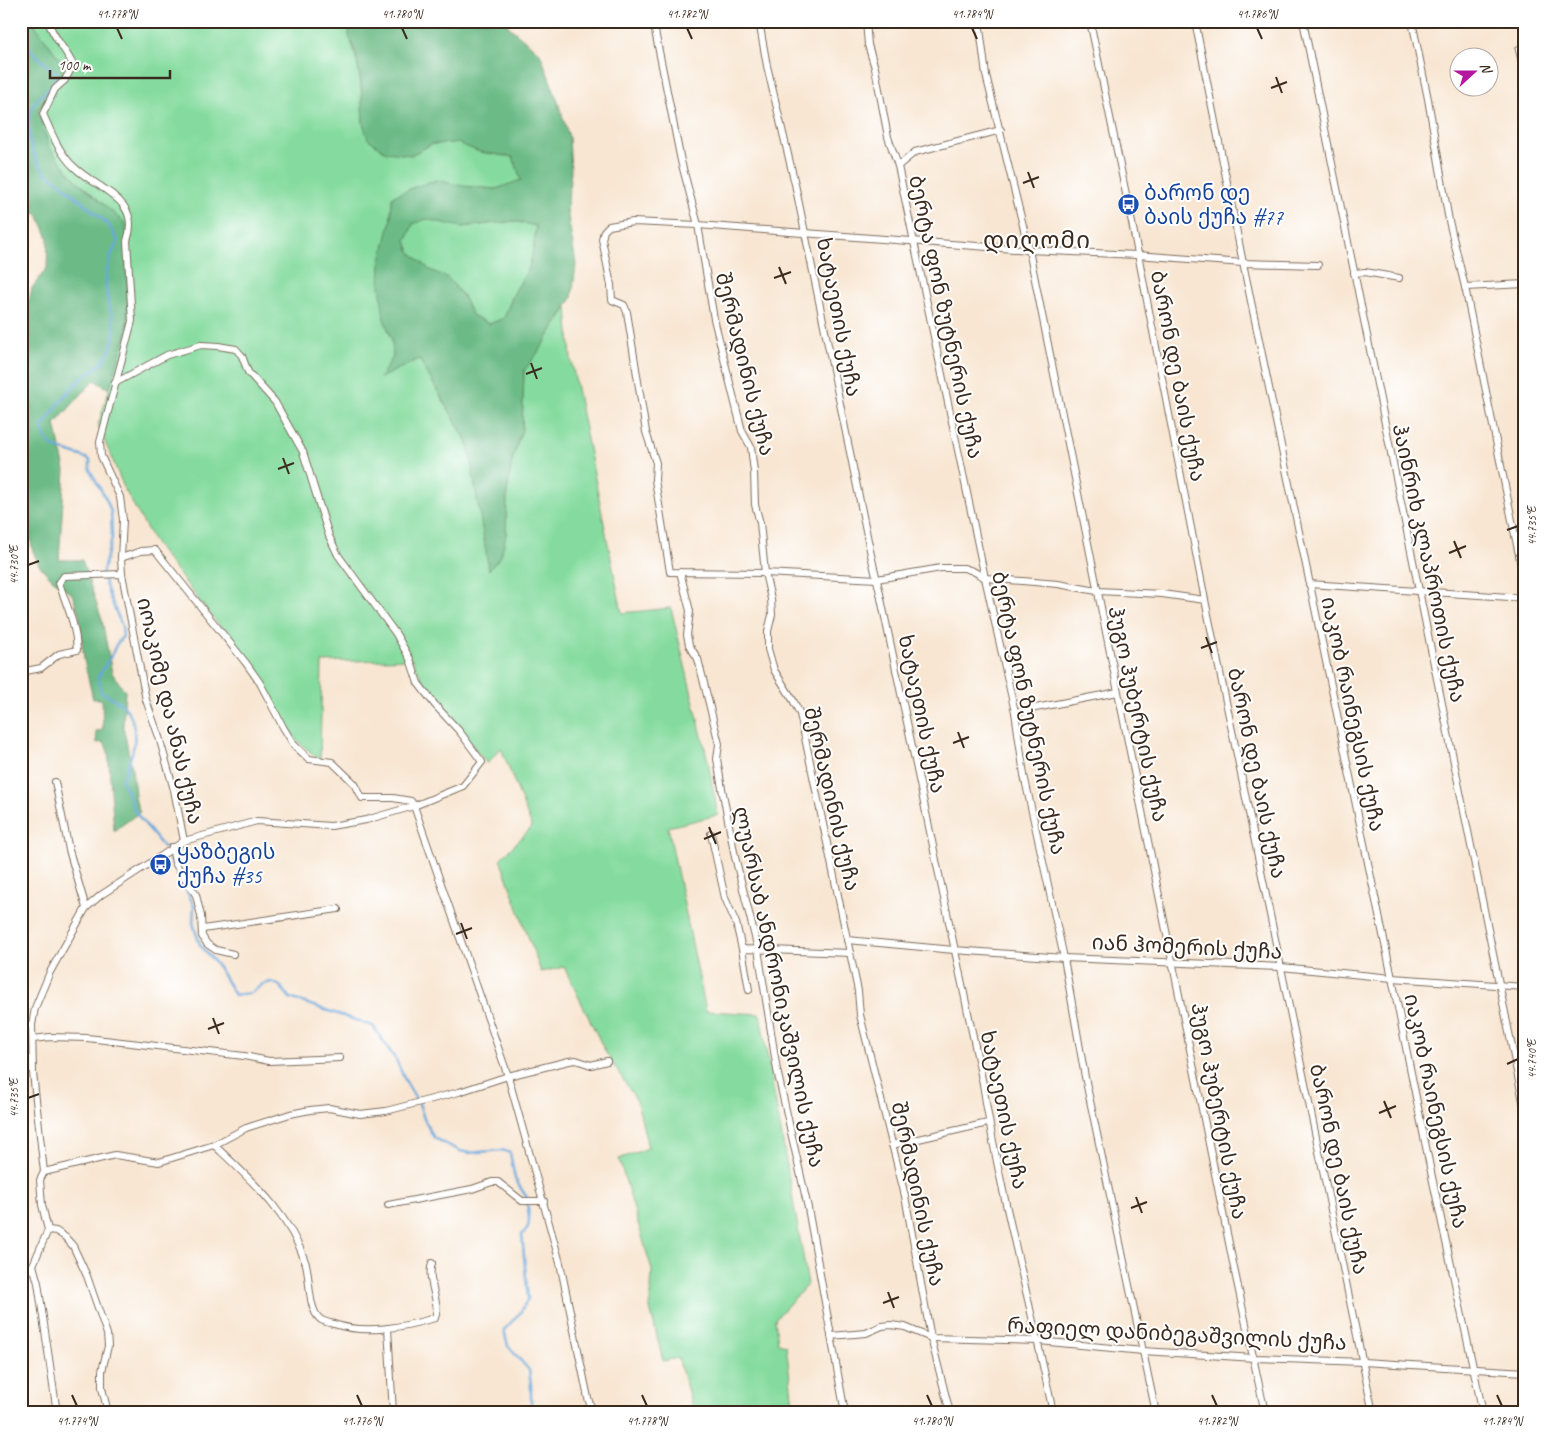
<svg xmlns="http://www.w3.org/2000/svg" width="1546" height="1434" font-family="Caveat,'Noto Sans Georgian',sans-serif">
<style>
.green{fill:#85db9f;stroke:#60825e}
.forest{fill:#6cbb86;stroke:#547252;fill-rule:evenodd}
.lines{fill:none;stroke-linecap:round;stroke-linejoin:round}
.stream{stroke:#69a7db;stroke-width:2.5}
.minor-casing{stroke:#7d6c5d;stroke-width:8}
.minor{stroke:#fff;stroke-width:6}
.ticks{fill:none;stroke:#3b2a1e;stroke-width:2}
.labels{text-anchor:middle;dominant-baseline:central;stroke-width:4;stroke-linejoin:round;paint-order:stroke}
.transit-label{font-size:21px;fill:#164399;stroke:#fff;text-anchor:start}
.street-label{font-size:21px;fill:#3b2a1e;stroke:#fff}
.quarter-label{font-size:24px;letter-spacing:1px;fill:#3b2a1e;stroke:#fff}
.neatline{fill:none;stroke:#3b2a1e;stroke-width:2}
.ticks-label{font-size:12px;text-anchor:middle;fill:#3b2a1e}
</style>
<rect width="100%" height="100%" fill="#fff"/>
<filter id="ink" filterUnits="userSpaceOnUse"><feTurbulence type="fractalNoise" baseFrequency=".02" numOctaves="2"/><feDisplacementMap in="SourceGraphic" scale="10" xChannelSelector="R" yChannelSelector="G"/><feConvolveMatrix kernelMatrix="1 2 1 2 8 2 1 2 1" color-interpolation-filters="sRGB"/></filter>
<filter id="wash" filterUnits="userSpaceOnUse"><feTurbulence type="fractalNoise" baseFrequency=".0096" numOctaves="4" result="noise"/><feDisplacementMap in="SourceGraphic" scale="20" xChannelSelector="R" yChannelSelector="G"/><feGaussianBlur stdDeviation="1.12" result="paint"/><feColorMatrix in="noise" values="0 0 0 0 0 0 0 0 0 0 0 0 0 0 0 0 0 1.4 0 .05"/><feComposite in="paint" operator="in"/></filter>
<g filter="url(#wash)">
<rect width="100%" height="100%" fill="#f8e6d2"/>
<g class="green">
<path d="M32 21H349C348 39 355 50 358 68 362 86 362 104 363 123L411 155 432 144 457 143 480 152 513 157 521 180 496 189 462 186 436 180 412 188 392 197 384 319 392 340 393 357 381 377 419 359 468 443 489 570 506 535 507 492 512 461 522 429 524 370 539 351 567 307 571 359 622 613 671 608 708 761 718 815 668 827 706 1011 760 1014 808 1284 775 1319 778 1343 786 1345 794 1413H694L678 1358 663 1361 650 1308 652 1270 619 1159 648 1148 637 1101 606 1053 564 967 541 972 500 859 532 827 501 748 487 764 426 687 412 659 322 662 320 760 290 735 254 670 156 545 125 490 98 425 128 328 126 224 75 179 49 147 38 110 62 75 63 64Z"/>
<polygon points="426,219 462,227 514,221 536,226 534,246 529,268 514,293 504,318 489,324 472,315 463,296 448,278 430,270 410,252 406,241 413,224"/>
</g>
<g class="forest">
<polygon points="21,21 32,21 63,64 62,75 38,110 49,147 75,179 126,224 128,328 109,389 94,380 55,424 65,470 59,560 82,560 102,620 112,673 125,691 123,726 132,769 136,802 140,812 114,831 108,751 104,742 97,743 96,731 103,730 102,699 93,699 84,660 79,614 72,594 52,579 39,565 32,549 21,448 21,394 24,375 21,374 22,333 32,288 47,268 48,238 38,214 31,213 21,204"/>
<path d="M349 21H506L507 25 540 53 558 102 569 137 571 171 567 210 576 264 572 298 539 351 524 371 522 429 512 461 507 492 506 535 501 556 489 570 468 443 419 359 380 378 393 357 392 340 384 319 380 285 381 260 391 219 392 197 412 188 436 180 462 186 496 189 521 180 513 157 480 152 457 143 432 144 411 155 386 152 368 139 363 123 361 83 356 54 349 36ZM426 219 462 227 514 221 536 226 534 246 529 268 514 293 504 318 489 324 472 315 463 296 448 278 430 270 410 252 406 241 413 224Z"/>
</g>
<g class="lines">
<g class="stream">
<path d="M21 40 45 64 57 73 54 85 41 95 33 104 29 120 30 145 37 161 47 174 59 182 109 225 118 242C107 259 104 277 107 297 111 319 119 322 111 346 104 368 93 368 78 382 64 394 53 413 42 427 44 434 46 441 52 446 58 450 80 454 90 460V470L107 501 111 512 112 538 102 574 109 595 122 626 123 636 116 645 111 656 98 677 101 692C111 697 123 703 129 713 141 735 131 760 122 780L136 813 164 848"/>
<polyline points="167,854 173,864"/>
<polyline points="176,869 194,906 193,923 200,945 217,965 235,995 251,993 263,984 272,982 280,986 290,998 373,1026 396,1060 406,1082 420,1106 424,1119 434,1138 460,1151 469,1153 502,1150 510,1153 515,1179 527,1198 529,1219 528,1227 522,1235 528,1299 520,1313 504,1330 508,1346 529,1370 531,1385 531,1413"/>
</g>
</g>
</g>
<g filter="url(#ink)">
<g class="lines">
<defs>
<g id="minor">
<path d="M48 21C53 38 66 49 73 65L65 80 55 89 43 114C51 132 59 153 74 167 98 190 142 199 127 241L132 321 100 442 101 456 120 497 123 520 121 558 122 574 146 700 159 737 174 790 184 841"/>
<polyline points="653,21 681,161 698,225 714,319 742,431 751,447 754,472 755,505 760,523 765,573 771,599 772,615 768,631 768,649 774,670 793,700 800,714 858,991 860,1015 905,1196 931,1338 950,1413"/>
<path d="M759 21 767 66 795 184 871 555 879 589 983 1084C1000 1195 1031 1303 1053 1413"/>
<polyline points="866,21 868,45 875,68 888,137 898,166 985,578 1015,712 1024,775 1064,958 1085,1077 1156,1413"/>
<polyline points="979,21 986,75 1029,250 1234,1268 1265,1413"/>
<polyline points="1090,21 1132,223 1205,600 1373,1413"/>
<polyline points="1195,21 1243,263 1392,978 1432,1177 1483,1413"/>
<polyline points="1303,21 1525,1111"/>
<polyline points="1412,21 1428,99 1449,221 1465,287 1525,585"/>
<polyline points="1519,50 1525,74"/>
<polyline points="898,166 915,152 1001,130"/>
<polyline points="1354,273 1365,272 1399,278"/>
<polyline points="1465,287 1525,284"/>
<polyline points="121,558 141,551 155,550 246,663 260,683 283,727 294,745 309,759 332,762 355,784 362,798 393,798 411,801 414,806 508,1076 560,1263 588,1398 593,1413"/>
<polyline points="680,572 690,611 687,635 689,645 698,659 719,744 717,759 721,783 735,857 758,949 777,1070 808,1208 845,1413"/>
<polyline points="1309,584 1525,598"/>
<polyline points="1205,600 1162,594 1097,591 1058,584 985,578 973,571 964,568 941,568 877,579 765,573 670,572 655,480 656,463 646,432 627,312 624,305 612,300 611,285 602,239 604,231 609,226 633,222 698,225 1029,250 1137,255 1243,263 1318,265"/>
<path d="M21 672 41 668 59 654 77 650C76 624 67 607 59 583L64 576 122 574"/>
<polyline points="1015,712 1118,692"/>
<polyline points="55,782 69,850 86,908"/>
<polyline points="711,834 725,898 736,923 742,949 749,990"/>
<polyline points="172,847 175,863 196,895 201,916 202,936 207,944 216,950 233,954"/>
<polyline points="203,929 338,909"/>
<polyline points="847,940 954,950 1064,958 1281,967 1392,978 1525,987"/>
<polyline points="742,949 850,953"/>
<polyline points="21,1025 32,1025"/>
<polyline points="33,1039 50,1037 87,1038 244,1056 269,1061 340,1058"/>
<path d="M214 1145C251 1180 290 1214 306 1264 310 1279 308 1309 320 1319 324 1322 330 1323 334 1324 366 1335 403 1327 435 1318 441 1300 426 1282 432 1263"/>
<polyline points="892,1145 988,1123"/>
<polyline points="44,1172 115,1155 159,1162 214,1145 246,1128 290,1114 310,1110 329,1108 360,1114 386,1111 459,1092 508,1076 569,1061 576,1060 591,1065 607,1061"/>
<polyline points="388,1205 472,1189 492,1182 498,1182 522,1201 544,1201"/>
<polyline points="48,1230 56,1231 65,1237 73,1246 87,1276 107,1334 108,1346 102,1371 102,1388 108,1413"/>
<polyline points="33,1265 38,1283 57,1413"/>
<polyline points="21,1279 33,1265 48,1230 42,1205 40,1180 44,1172 33,1073 32,1025 35,1008 50,972 86,908 101,895 184,841 257,821 331,826 366,820 414,806 463,786 482,762 460,732 435,705 418,683 410,659 396,634 338,555 329,536 303,452 275,402 248,372 242,356 236,349 218,346 201,345 167,355 115,383"/>
<polyline points="388,1328 393,1413"/>
<polyline points="831,1336 866,1333 882,1326 891,1325 905,1327 931,1338 1039,1341 1143,1351 1255,1358 1363,1362 1525,1372"/>
</g>
</defs>
<use href="#minor" class="minor-casing"/>
<use href="#minor" class="minor"/>
</g>
</g>
<path class="ticks" d="M117 28 122 39M402 28 407 39M687 28 692 39M972 28 977 39M1257 28 1262 39M1276 77 1282 93M1271 88 1287 82M1028 172 1034 188M1023 183 1039 177M779 267 786 284M774 278 791 272M531 363 537 379M526 374 542 368M283 458 289 474M278 469 294 463M1507 530 1518 526M1454 541 1461 558M1449 553 1466 546M28 565 39 561M1206 637 1212 653M1201 648 1217 642M958 732 964 748M953 743 969 737M709 827 716 844M704 839 721 832M461 923 467 939M456 934 472 928M213 1018 219 1034M208 1029 224 1023M1507 1064 1518 1059M28 1098 39 1094M1384 1101 1391 1118M1379 1113 1396 1106M1136 1197 1142 1213M1131 1208 1147 1202M888 1292 894 1308M883 1303 899 1297M72 1395 77 1406M357 1395 362 1406M642 1395 647 1406M927 1395 932 1406M1212 1395 1217 1406M1497 1395 1502 1406"/>
<defs>
<symbol id="bus-disc" viewBox="-11 -11 22 22"><circle r="9.5" fill="#1a4fb4" stroke="#fff"/><path d="M-5-6H5V4H4V6H2V4H-2V6H-4V4H-5ZM-3.5-4V0h7V-4ZM-3.5 1.2v1.5H-2V1.2ZM2 1.2v1.5H3.5V1.2Z" fill="#fff"/></symbol>
</defs>
<g fill-rule="evenodd">
<use href="#bus-disc" x="1116" y="192" width="25" height="25"/>
<use href="#bus-disc" x="148" y="852" width="25" height="25"/>
</g>
<g class="labels">
<g class="transit-label">
<text x="1144" y="193">ბარონ დე<tspan x="1144" dy="24">ბაის ქუჩა #77</tspan></text>
<text x="177" y="852">ყაზბეგის<tspan x="177" dy="24">ქუჩა #35</tspan></text>
</g>
<g class="street-label">
<text transform="translate(839 317) rotate(79)">ხატაეთის ქუჩა</text>
<text transform="translate(946 317) rotate(78)">ბერტა ფონ ზუტნერის ქუჩა</text>
<text transform="translate(745 364) rotate(76)">შერმადინის ქუჩა</text>
<text transform="translate(1178 376) rotate(79)">ბარონ დე ბაის ქუჩა</text>
<text transform="translate(1429 563) rotate(78)">ჰაინრიხ კლაპროთის ქუჩა</text>
<text transform="translate(170 711) rotate(77)">იოაკიმე და ანას ქუჩა</text>
<text transform="translate(1029 713) rotate(78)">ბერტა ფონ ზუტნერის ქუჩა</text>
<text transform="translate(922 714) rotate(78)">ხატაეთის ქუჩა</text>
<text transform="translate(1138 714) rotate(78)">ჰუგო ჰუბერტის ქუჩა</text>
<text transform="translate(1353 714) rotate(78)">იაკობ რაინეგსის ქუჩა</text>
<text transform="translate(1257 773) rotate(78)">ბარონ დე ბაის ქუჩა</text>
<text transform="translate(832 799) rotate(77)">შერმადინის ქუჩა</text>
<text transform="translate(1187 947) rotate(3)">იან ჰომერის ქუჩა</text>
<text transform="translate(779 987) rotate(78)">ლუარსაბ ანდრონიკაშვილის ქუჩა</text>
<text transform="translate(1004 1110) rotate(78)">ხატაეთის ქუჩა</text>
<text transform="translate(1219 1111) rotate(79)">ჰუგო ჰუბერტის ქუჩა</text>
<text transform="translate(1436 1111) rotate(78)">იაკობ რაინეგსის ქუჩა</text>
<text transform="translate(1339 1169) rotate(78)">ბარონ დე ბაის ქუჩა</text>
<text transform="translate(918 1194) rotate(78)">შერმადინის ქუჩა</text>
<text transform="translate(1177 1334) rotate(3)">რაფიელ დანიბეგაშვილის ქუჩა</text>
</g>
<g class="quarter-label">
<text x="1037" y="240">დიღომი</text>
</g>
</g>
<rect width="1546" height="1434" fill="none" stroke="#fff" stroke-width="55"/>
<g transform="translate(1474 72) rotate(69)"><circle r="24" fill="#ffffff" stroke="#b1aaa5"/>
<path d="M0-4L9 19L0 12L-9 19Z" fill="#b5179e"/>
<text y="-8" font-size="14" font-weight="bold" text-anchor="middle" fill="#3b2a1e">N</text>
</g>
<path d="M50 70v8h120v-8" fill="none" stroke="#3b2a1e" stroke-width="2.5"/>
<text x="58" y="70" font-size="15" fill="#3b2a1e" stroke="#ffffff" stroke-width="4" paint-order="stroke">100 m</text>
<rect x="28" y="28" width="1490" height="1378" class="neatline"/>
<g class="ticks-label">
<text x="117" y="18">41.778°N</text>
<text x="402" y="18">41.780°N</text>
<text x="687" y="18">41.782°N</text>
<text x="972" y="18">41.784°N</text>
<text x="1257" y="18">41.786°N</text>
<text transform="translate(1532 526) rotate(-90)" y="4">44.735°E</text>
<text transform="translate(14 565) rotate(-90)" y="4">44.730°E</text>
<text transform="translate(1532 1059) rotate(-90)" y="4">44.740°E</text>
<text transform="translate(14 1098) rotate(-90)" y="4">44.735°E</text>
<text x="77" y="1425">41.774°N</text>
<text x="362" y="1425">41.776°N</text>
<text x="647" y="1425">41.778°N</text>
<text x="932" y="1425">41.780°N</text>
<text x="1217" y="1425">41.782°N</text>
<text x="1502" y="1425">41.784°N</text>
</g>
</svg>
